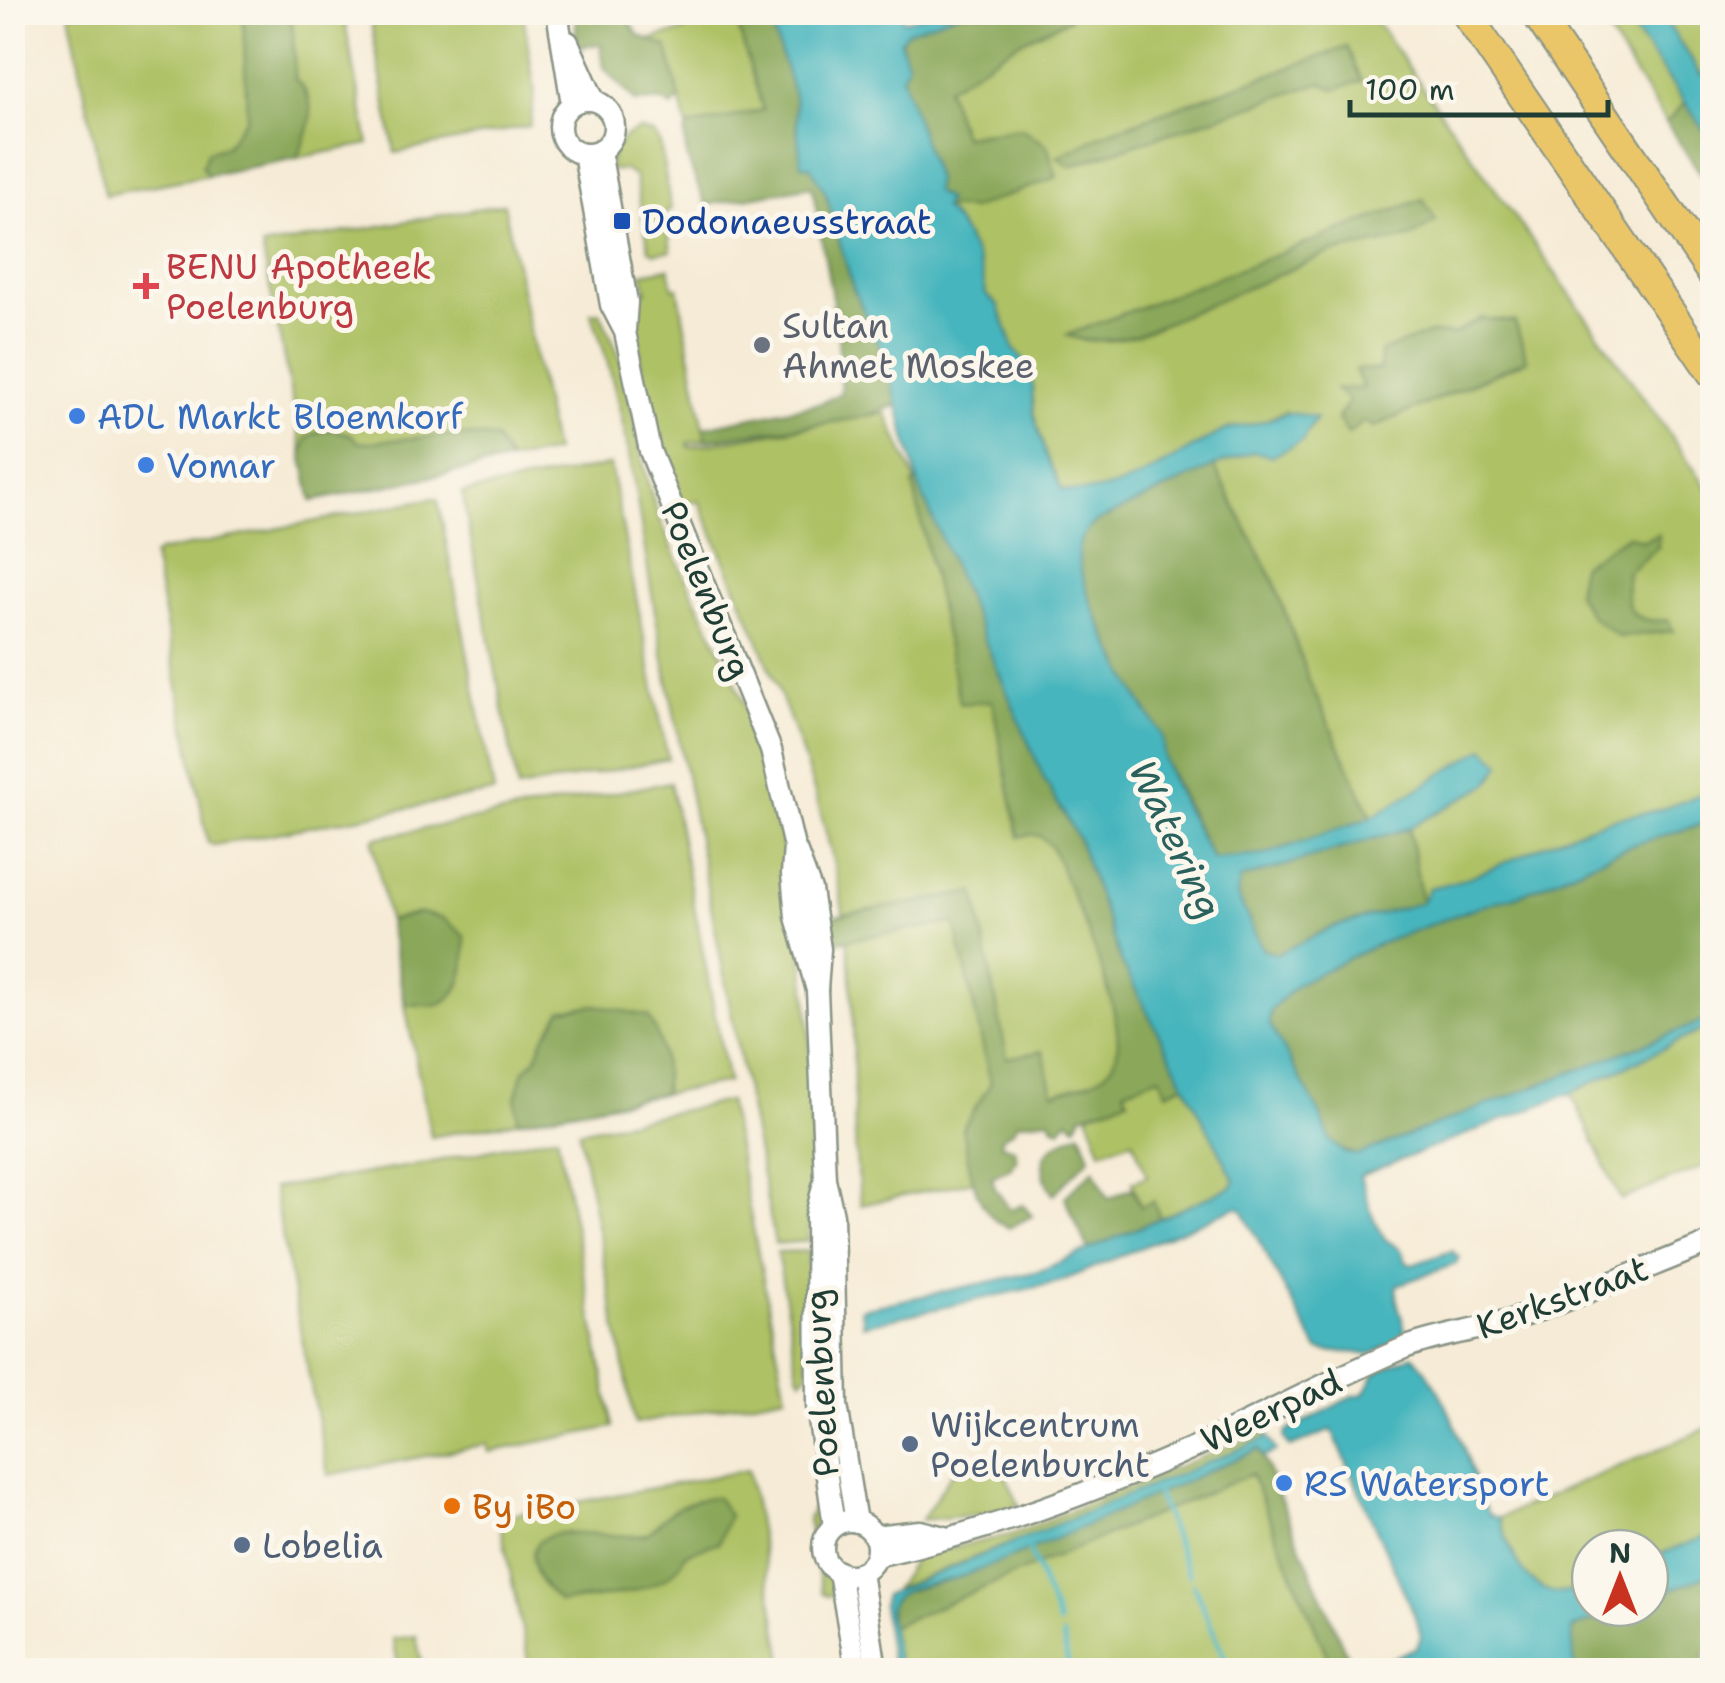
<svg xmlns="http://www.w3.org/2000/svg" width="1725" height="1683" font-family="'Shantell Sans',sans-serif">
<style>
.green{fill:#aec165;stroke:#667f4c;stroke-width:2.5;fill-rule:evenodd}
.forest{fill:#8aa75a;stroke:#547247;stroke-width:2.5}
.water{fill:#46b5bd;stroke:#327978;stroke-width:2.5}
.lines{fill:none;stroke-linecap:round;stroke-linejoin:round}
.stream{stroke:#46b5bd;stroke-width:5}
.tertiary-casing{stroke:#8a9485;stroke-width:25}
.motorway-casing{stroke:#8a9485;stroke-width:32}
.tertiary{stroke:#fff;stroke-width:20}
.motorway{stroke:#ebc669;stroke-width:28}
.transit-dot{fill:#1a4fb4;stroke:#fbf7ec;stroke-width:4}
.health-dot{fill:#e0444e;stroke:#fbf7ec;stroke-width:4}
.worship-dot{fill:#6b7280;stroke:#fbf7ec;stroke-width:4}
.shop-dot{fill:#3f7fe0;stroke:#fbf7ec;stroke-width:4}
.service-dot{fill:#5c6f8a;stroke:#fbf7ec;stroke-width:4}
.food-dot{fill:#e8710a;stroke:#fbf7ec;stroke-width:4}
.labels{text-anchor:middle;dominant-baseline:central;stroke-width:10;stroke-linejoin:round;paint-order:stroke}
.transit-label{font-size:35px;fill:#164399;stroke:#fbf7ec;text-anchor:start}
.health-label{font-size:35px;fill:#be3a42;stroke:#fbf7ec;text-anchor:start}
.worship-label{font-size:35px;fill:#5b616d;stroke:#fbf7ec;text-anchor:start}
.shop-label{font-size:35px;fill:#366cbe;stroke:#fbf7ec;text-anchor:start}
.street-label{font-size:35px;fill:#1f3d34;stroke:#fbf7ec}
.service-label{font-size:35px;fill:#4e5e75;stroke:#fbf7ec;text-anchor:start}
.food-label{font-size:35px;fill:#c56008;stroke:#fbf7ec;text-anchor:start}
.water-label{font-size:38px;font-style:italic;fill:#2b615d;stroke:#fbf7ec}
</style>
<rect width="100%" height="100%" fill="#fbf7ec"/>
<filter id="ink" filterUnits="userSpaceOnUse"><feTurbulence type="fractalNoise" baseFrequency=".01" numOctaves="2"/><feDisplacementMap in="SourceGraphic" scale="20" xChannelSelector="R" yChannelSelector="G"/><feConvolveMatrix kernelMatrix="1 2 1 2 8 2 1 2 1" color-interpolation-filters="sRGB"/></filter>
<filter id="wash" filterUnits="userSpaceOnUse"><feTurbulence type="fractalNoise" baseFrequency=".0048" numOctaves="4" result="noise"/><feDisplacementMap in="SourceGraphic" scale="40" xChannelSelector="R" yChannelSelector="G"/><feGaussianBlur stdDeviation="2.25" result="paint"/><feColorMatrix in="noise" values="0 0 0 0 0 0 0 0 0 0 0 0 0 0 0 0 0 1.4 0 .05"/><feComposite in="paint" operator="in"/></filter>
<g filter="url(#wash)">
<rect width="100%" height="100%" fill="#f6ebd6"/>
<g class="green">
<polygon points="69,13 343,13 369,144 105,195"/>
<polygon points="369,13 523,13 535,92 530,126 395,153"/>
<polygon points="678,13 734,13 763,110 687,127 667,47 648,40 684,31"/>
<path d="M1068 13H1370L1712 494V789C1696 796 1679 804 1662 809 1645 814 1626 815 1609 820 1546 838 1493 876 1429 888L1422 903 1409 828 1488 784 1372 817 1309 681 1274 581 1214 466 1254 452 1287 411 1259 423 1230 428 1121 487 1083 494 1062 490 1046 455 1034 415 1030 368 1014 349 998 305 986 295C983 265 965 229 943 207L972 209 983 132 963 137 947 88 1019 42 1070 18ZM1347 47 1335 89 1320 83 1070 166 1058 157 1105 133ZM1423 199 1410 238 1329 253 1137 335 1107 341 1068 335ZM1481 318 1515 323 1527 360 1374 427 1365 421 1338 419 1349 400 1337 390 1364 388 1380 370 1430 333 1454 334ZM1628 535 1658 547 1628 572C1624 599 1621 609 1648 622L1576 593 1582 565Z"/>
<polygon points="1596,13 1622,13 1685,103 1666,123"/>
<polygon points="1661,13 1712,13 1712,73 1702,76"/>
<path d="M640 130 654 134 660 143 671 210 665 212 671 251 655 253 649 250 635 177 625 170H609C610 149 620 136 640 130Z"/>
<polygon points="504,204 554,452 312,501 262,247"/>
<path d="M633 254 640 291H647L642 273 669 268 673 288H678L706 440 688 443 689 447 886 413 1166 1059 970 1138 974 1181 861 1205C849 1122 858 1038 849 954 832 794 761 647 699 501L683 503 675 500C660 451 645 400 638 348 634 317 631 286 625 255Z"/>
<path d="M600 312C607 330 618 349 623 368 634 415 640 462 656 508 685 589 734 663 759 745 808 905 820 1075 808 1241L775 1244C737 1042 698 841 660 639 639 531 631 417 591 313Z"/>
<polygon points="610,465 668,759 518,789 462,493"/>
<polygon points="433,498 438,500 494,792 214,845 208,843 153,557 158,552"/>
<polygon points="670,782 728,1082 431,1137 373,843 375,838"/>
<polygon points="1712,1025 1712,1163 1621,1200 1571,1093"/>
<polygon points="1161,1075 1168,1091 1185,1084 1235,1181 1231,1187 1160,1218 1153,1201 1141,1208 1132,1182 1147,1176 1133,1140 1101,1151 1088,1114 1127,1099 1124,1090"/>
<polygon points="728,1101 786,1395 635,1424 579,1131"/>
<polygon points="557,1135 613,1427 489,1452 487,1444 328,1475 273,1188 423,1164"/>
<polygon points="808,1251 808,1374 802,1379 798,1374 777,1252"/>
<path d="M1712 1426V1534L1650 1558V1548H1590V1583C1581 1587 1570 1593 1560 1593 1525 1592 1508 1546 1499 1518Z"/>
<polygon points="1264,1432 1268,1437 1164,1482 895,1589 917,1555 1011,1535"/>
<polygon points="1001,1465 1019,1505 994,1513 922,1520 951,1474"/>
<polygon points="748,1470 785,1670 530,1670 499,1517"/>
<polygon points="1251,1474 1333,1670 899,1670 890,1627"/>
<path d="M825 1507C825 1524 814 1540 819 1557 821 1568 833 1579 838 1593L827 1596 822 1592 808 1519 813 1508Z"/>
<polygon points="416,1636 423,1670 399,1670 393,1639"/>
</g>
<g class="forest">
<path d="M243 12 288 13 293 30 295 79C320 102 311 130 297 158L209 175 202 167 207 152 226 146 247 117Z"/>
<polygon points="570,13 624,13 638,35 667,47 680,99 672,107 661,101 636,102 604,68 601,45 587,45 582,49 576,37 576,18"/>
<path d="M734 13H768L794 96 798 135 826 194 853 288 884 354 898 405 860 418 706 440 704 427 821 403 841 393 838 330 812 186 706 205C697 182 679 151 687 127L763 110Z"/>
<path d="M959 13H1068L1070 18 1019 42 947 88 963 136 1021 128 1047 145 1057 177 971 209 943 207 934 191 936 179C928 153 883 50 908 31 920 22 944 18 959 13Z"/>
<polygon points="1347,47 1362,81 1335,89 1320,83 1070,166 1058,157 1105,133"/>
<polygon points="1685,103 1712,141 1712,190 1666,123"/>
<path d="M1423 199 1436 221 1409 238 1329 253 1137 335C1113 339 1090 345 1067 335Z"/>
<polygon points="1481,318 1515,322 1527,359 1373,427 1365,421 1348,434 1338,419 1349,400 1335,389 1363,388 1355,369 1380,370 1380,352 1430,333 1454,334"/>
<polygon points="333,430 350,434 360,443 456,434 495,438 509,461 312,501 302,454 307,437 320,431"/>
<polygon points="1214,466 1274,582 1309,681 1372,817 1264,855 1212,859 1165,762 1158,732 1133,690 1087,594 1079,567 1078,549 1082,534 1096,522"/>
<path d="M918 483 1045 781 1078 838 1121 961 1185 1084 1167 1092 1160 1076 1124 1090 1128 1099 1082 1115 1076 1126 1068 1119 1060 1129 1053 1126 1050 1119 1017 1123 1015 1129 1001 1138V1144L1014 1148 1017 1160 1009 1169 992 1177 995 1188 1010 1210 1023 1204 1032 1216 1009 1228C972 1214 970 1163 962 1129L991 1083 955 923 826 943 823 918 975 892 1007 1058 1043 1051 1053 1093C1073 1087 1104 1082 1114 1062 1134 1023 1069 889 1052 848 1041 834 1036 832 1019 837L992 701 960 704 913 484Z"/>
<path d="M1658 534V547L1628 572C1623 608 1629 624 1668 620L1673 631 1619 637 1592 617 1576 593 1581 565 1628 535 1642 541Z"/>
<polygon points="1712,821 1712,1018 1358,1155 1335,1148 1269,1023 1271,1010 1297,984 1374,946 1474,908 1520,895 1629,846"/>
<polygon points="1409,828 1422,903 1333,927 1277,954 1263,950 1237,895 1239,879"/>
<path d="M421 913 444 919 465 936C466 960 467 993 439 1004 430 1007 415 1004 405 1004L388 921Z"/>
<path d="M596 1005 648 1016C663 1042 665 1063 664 1093L518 1121 516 1098 524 1070 535 1060 543 1040 562 1010Z"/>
<path d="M1081 1132 1090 1157 1053 1195C1032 1159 1045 1146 1081 1132Z"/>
<polygon points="1094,1169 1108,1199 1132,1188 1141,1207 1153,1201 1160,1218 1088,1250 1065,1197"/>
<polygon points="1259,1449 1353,1670 1333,1670 1251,1474 890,1627 889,1604 900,1593 959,1577"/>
<path d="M716 1497 729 1515 719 1542 685 1554C673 1594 595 1598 560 1602 547 1590 531 1575 533 1555 538 1513 623 1545 648 1533 655 1529 660 1521 666 1516 682 1503 696 1499 716 1497Z"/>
<polygon points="1712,1573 1712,1649 1703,1654 1710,1670 1574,1669 1572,1629 1625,1608 1650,1608 1650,1598"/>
</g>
<g class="water">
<path d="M768 13H900L904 20 933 13H959L908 31 900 41 908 64 902 76 936 179 934 191 947 200 943 208C965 229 983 265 986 295L998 305 1014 349 1031 368 1034 415 1046 455 1062 490C1126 501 1171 455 1226 430 1236 426 1247 426 1257 423 1289 414 1280 409 1316 418L1302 441 1273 456 1254 452 1214 466 1096 522C1088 529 1081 534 1079 546 1072 583 1138 701 1161 733 1165 739 1162 753 1165 762 1176 795 1196 828 1212 859L1264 855 1372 817 1484 748 1502 763 1488 784 1409 828 1240 879 1237 895 1263 950 1277 954 1333 927 1421 903 1429 888C1493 876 1546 838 1609 820 1626 815 1645 814 1662 809 1679 804 1696 796 1712 789V821L1629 846 1520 895 1474 908 1374 946 1297 984 1271 1010 1269 1023 1320 1114 1330 1140 1345 1153 1358 1155 1712 1018V1025L1571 1093 1360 1176 1373 1217 1385 1239 1401 1250 1407 1263 1412 1265 1452 1251 1459 1258 1456 1264 1397 1285C1393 1305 1407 1322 1405 1338L1368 1355C1350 1349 1333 1355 1317 1349L1241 1208H1234L1059 1282 863 1325 861 1309 1040 1271 1231 1187 1235 1181 1121 961 1078 838 1045 781 920 489 884 355 853 288 826 194 810 166 801 165 794 96Z"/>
<polygon points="1622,13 1661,13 1701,75 1712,73 1712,141"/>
<path d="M1413 1355C1440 1384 1456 1425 1469 1463 1475 1481 1478 1499 1489 1515L1499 1518C1508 1546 1525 1592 1560 1593 1570 1593 1581 1587 1590 1583V1608H1625L1572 1629 1575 1670H1367L1417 1647 1421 1636 1414 1614 1332 1430 1290 1447 1284 1438 1286 1432 1353 1396 1364 1394 1376 1372Z"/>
<path d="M1268 1437 1276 1451 1263 1457 1259 1449C1160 1491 1061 1540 960 1577 939 1584 892 1585 888 1611L899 1670H892L882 1605 885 1595Z"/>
<polygon points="1712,1534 1712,1573 1650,1598 1650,1558"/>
</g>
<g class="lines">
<g class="stream">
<polyline points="1157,1493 1189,1575"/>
<polyline points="1028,1547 1059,1624"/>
<polyline points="1193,1584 1230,1670"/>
<polyline points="1063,1636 1069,1670"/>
</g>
</g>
</g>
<g filter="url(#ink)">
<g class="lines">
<defs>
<g id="tertiary">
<polyline points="557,12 572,104"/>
<polyline points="568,42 594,100"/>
<circle cx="587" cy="127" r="27"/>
<polyline points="600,151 627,302 625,330"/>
<polyline points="584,154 611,305 625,332 650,451 771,750 794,847 792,874 796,917 817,990"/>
<polyline points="796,850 811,890 820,949 817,990 825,1179 833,1215 837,1405 856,1522"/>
<polyline points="823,1186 816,1216 817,1406 834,1526"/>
<circle cx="850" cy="1548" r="27"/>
<polyline points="874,1536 920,1531 944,1537"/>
<path d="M876 1556C969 1536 1061 1504 1149 1467 1236 1431 1318 1385 1404 1348 1439 1334 1479 1331 1514 1319 1581 1297 1647 1267 1712 1242"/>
<polyline points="839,1572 856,1670"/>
<polyline points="861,1572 876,1670"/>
</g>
<g id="motorway">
<polyline points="1465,12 1712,373"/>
<polyline points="1535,12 1712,274"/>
</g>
</defs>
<use href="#tertiary" class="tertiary-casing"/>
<use href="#motorway" class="motorway-casing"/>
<use href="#tertiary" class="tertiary"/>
<use href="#motorway" class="motorway"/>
</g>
</g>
<rect class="transit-dot" x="612" y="211" width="20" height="20" rx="5"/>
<path class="health-dot" d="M141 271h10v10h10v10h-10v10h-10v-10h-10v-10h10z"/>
<circle class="worship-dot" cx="762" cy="345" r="10"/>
<g class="shop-dot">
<circle cx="77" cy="416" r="10"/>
<circle cx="146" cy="465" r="10"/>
<circle cx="1284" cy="1483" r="10"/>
</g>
<g class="service-dot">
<circle cx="910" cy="1444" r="10"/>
<circle cx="242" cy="1545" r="10"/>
</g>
<circle class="food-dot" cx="452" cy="1506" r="10"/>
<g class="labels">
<g class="transit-label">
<text x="642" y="221">Dodonaeusstraat</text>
</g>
<g class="health-label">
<text x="166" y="266">BENU Apotheek<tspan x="166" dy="40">Poelenburg</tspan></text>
</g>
<g class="worship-label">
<text x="782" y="325">Sultan<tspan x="782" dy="40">Ahmet Moskee</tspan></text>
</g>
<g class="shop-label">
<text x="97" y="416">ADL Markt Bloemkorf</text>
<text x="166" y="465">Vomar</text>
<text x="1304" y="1483">RS Watersport</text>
</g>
<g class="street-label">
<text transform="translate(707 590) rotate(68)">Poelenburg</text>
<text transform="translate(1562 1297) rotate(-20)">Kerkstraat</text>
<text transform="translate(821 1383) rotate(-93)">Poelenburg</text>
<text transform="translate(1271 1410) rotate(-25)">Weerpad</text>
</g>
<g class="service-label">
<text x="930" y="1424">Wijkcentrum<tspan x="930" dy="40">Poelenburcht</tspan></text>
<text x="262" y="1545">Lobelia</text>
</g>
<g class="food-label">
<text x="472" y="1506">By iBo</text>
</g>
<g class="water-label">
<text transform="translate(1176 839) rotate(65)">Watering</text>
</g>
</g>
<rect width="1725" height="1683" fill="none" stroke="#fbf7ec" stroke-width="50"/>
<g transform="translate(1620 1578)"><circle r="48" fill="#fbf7ec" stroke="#a3ada2" stroke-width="2.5"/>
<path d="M0-8L18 38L0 25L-18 38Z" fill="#c8321e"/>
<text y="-15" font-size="28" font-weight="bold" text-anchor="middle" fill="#1f3d34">N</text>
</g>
<path d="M1350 100v15h258v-15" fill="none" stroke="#1f3d34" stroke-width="5"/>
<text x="1365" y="100" font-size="30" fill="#1f3d34" stroke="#fbf7ec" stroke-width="8" paint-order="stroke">100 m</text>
</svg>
